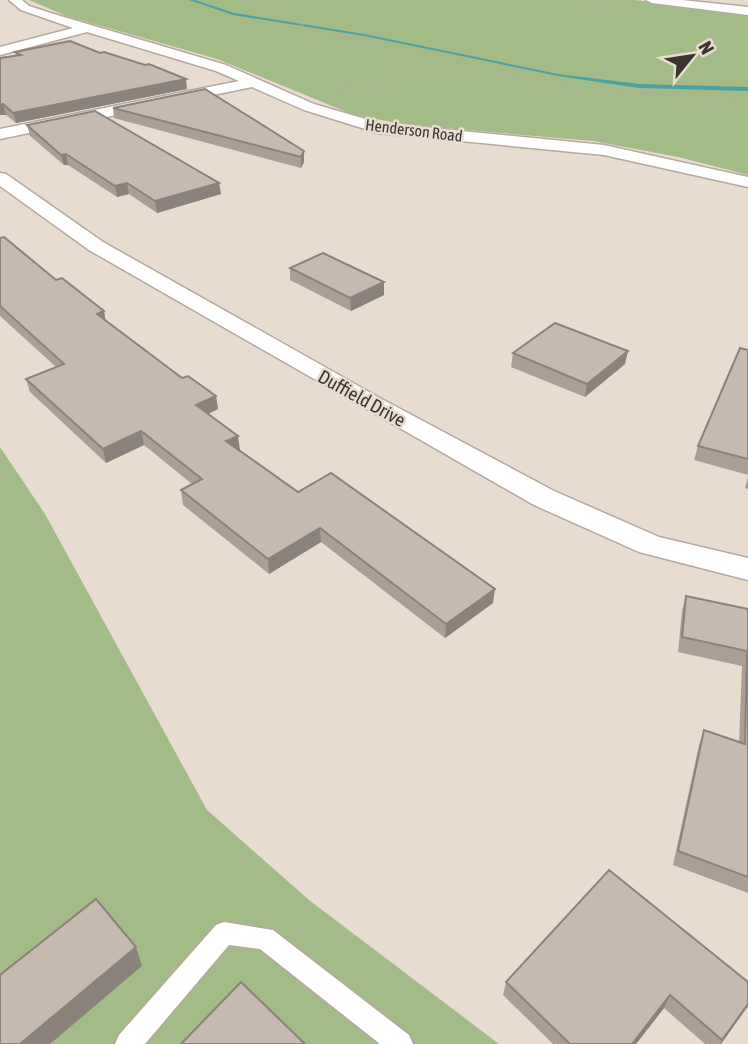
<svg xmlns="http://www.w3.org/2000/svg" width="748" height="1044" font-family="'Asap Condensed',sans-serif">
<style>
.green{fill:#a3bb86}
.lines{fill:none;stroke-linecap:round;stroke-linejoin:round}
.stream{fill:#4ca1a3;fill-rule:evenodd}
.lane-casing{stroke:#b5a99f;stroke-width:3}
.street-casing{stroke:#b5a99f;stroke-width:3}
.path-far1{stroke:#b4aaa1;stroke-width:2;stroke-dasharray:1 2.5;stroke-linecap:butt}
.path{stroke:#b4aaa1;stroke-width:2.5;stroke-dasharray:1 2.5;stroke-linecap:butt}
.lane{fill:#fff;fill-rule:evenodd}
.street{fill:#fff;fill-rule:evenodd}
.wall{fill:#aa9f97}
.shaded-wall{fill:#8b827b}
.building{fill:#c6b9b0;stroke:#8b827b;stroke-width:2}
.labels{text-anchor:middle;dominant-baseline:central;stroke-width:5;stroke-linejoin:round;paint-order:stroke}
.far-street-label{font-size:16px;fill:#3a3531;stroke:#e8dcd1}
.street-label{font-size:19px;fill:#3a3531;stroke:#e8dcd1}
</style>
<rect width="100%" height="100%" fill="#e8dcd1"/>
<g class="green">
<polygon points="29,0 634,0 748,13 748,175 678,157 593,141 408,125 354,115 217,59 66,16"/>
<polygon points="0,447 45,514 207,810 309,900 499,1044 0,1044"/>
</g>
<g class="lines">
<polygon class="stream" points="189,0 195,0 234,13 364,34 558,74 639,84 748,87 748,91 639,88 558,76 364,36 233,15"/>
<defs>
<polygon id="lane" points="224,922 273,930 409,1035 413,1044 380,1044 260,949 229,945 145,1044 115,1044 119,1035 216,925"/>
<g id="street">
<polygon points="9,0 22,0 29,6 57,15 226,65 314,104 379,123 604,145 748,177 748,187 604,155 378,133 304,110 252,87 0,139 0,129 239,81 216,71 87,32 0,55 0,47 73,28 21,10"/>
<polygon points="646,0 682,0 748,7 748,15 652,3"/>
<polygon points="0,173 6,174 103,242 378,397 554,491 659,537 748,558 748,580 639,552 534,505 89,250 0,186"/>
</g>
</defs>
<use href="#lane" class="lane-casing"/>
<use href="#street" class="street-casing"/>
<g class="path-far1">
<polyline points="244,0 287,17 315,32 569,89"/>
<polyline points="578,0 632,9"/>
<polyline points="341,89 458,66"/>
</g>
<g class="path">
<polyline points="561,87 578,91 748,98"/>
<polyline points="336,90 350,87"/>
</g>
<use href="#lane" class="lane"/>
<use href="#street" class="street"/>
</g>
<g class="wall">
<polygon points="15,52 187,89 16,123 6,115 0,115 16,56"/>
<polygon points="113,108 304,151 304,162 301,168 114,118"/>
<polygon points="27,125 219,183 221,194 157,213 129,194 117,197 68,165 64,165 30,136"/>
<polygon points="0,238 56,280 104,311 105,320 182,378 216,396 218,409 208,414 240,450 239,450 298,492 493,603 445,638 321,542 269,574 183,505 181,490 192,484 144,445 106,463 30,392 26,379 56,367 0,316"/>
<polygon points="290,268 384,282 384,295 351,311 290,280"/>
<polygon points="748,350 748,475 694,460 698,446"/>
<polygon points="513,353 625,364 585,397 511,367"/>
<polygon points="748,477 748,489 745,488"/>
<polygon points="686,596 748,609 748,893 673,865 699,745 704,730 739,742 742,666 678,652 682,611"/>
<polygon points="506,982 748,982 748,1006 721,1044 705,1044 664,1008 636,1044 553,1044 503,995"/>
</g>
<g class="shaded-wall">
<polygon points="186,79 187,89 16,123 13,113"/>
<polygon points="3,104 6,115 0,115 0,105"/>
<polygon points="304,151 304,162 301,168 301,157"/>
<polygon points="66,154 68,165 64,165 61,155"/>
<polygon points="127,183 129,194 117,197 115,186"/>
<polygon points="219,183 221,194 157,213 155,201"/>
<polygon points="384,282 384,295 351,311 350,298"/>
<polygon points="104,311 106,324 97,314"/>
<polygon points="628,351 625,364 585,397 587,384"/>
<polygon points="216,396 218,409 198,419 196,405"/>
<polygon points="141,431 144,445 106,463 103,449"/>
<polygon points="238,436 240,450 228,455 226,441"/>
<polygon points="320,528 321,542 269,574 268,559"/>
<polygon points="495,589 493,603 445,638 446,624"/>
<polygon points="136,947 142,966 50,1044 20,1044"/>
<polygon points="670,995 664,1008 636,1044 632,1044"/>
<polygon points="748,1004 748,1006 721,1044 720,1044"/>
</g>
<g class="building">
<polygon points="70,41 100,53 104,52 145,65 149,64 186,79 13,113 3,104 0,105 0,58 21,55 15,52"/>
<polygon points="205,89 304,151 301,157 113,108"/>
<polygon points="95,111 219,183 155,201 127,183 115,186 66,154 61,155 27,125"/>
<polygon points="4,237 56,280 62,278 104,311 97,314 182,378 188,376 216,396 196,405 238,436 226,441 298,492 331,473 495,589 446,624 320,528 268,559 181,490 202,479 141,431 103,449 26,379 64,364 0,306 0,238"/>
<polygon points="323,253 384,282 350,298 290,268"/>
<polygon points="555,323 628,351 587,384 513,353"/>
<polygon points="740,348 748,350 748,459 698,446"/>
<polygon points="686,596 748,609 748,877 678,851 704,730 745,744 747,651 682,637"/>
<polygon points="609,870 748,982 748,1004 722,1040 670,995 632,1044 570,1044 506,982"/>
<polygon points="96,899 136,947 20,1044 0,1044 0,975"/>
<polygon points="241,982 305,1044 181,1044"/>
</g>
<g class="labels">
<g class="far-street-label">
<text transform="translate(414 130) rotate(7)">Henderson Road</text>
</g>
<g class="street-label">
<text transform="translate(362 398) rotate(29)">Duffield Drive</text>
</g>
</g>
<g transform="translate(692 56) rotate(60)" stroke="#e8dcd1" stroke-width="5" paint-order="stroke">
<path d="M0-5L12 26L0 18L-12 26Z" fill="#3a3531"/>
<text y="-10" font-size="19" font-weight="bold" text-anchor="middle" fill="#3a3531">N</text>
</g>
</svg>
